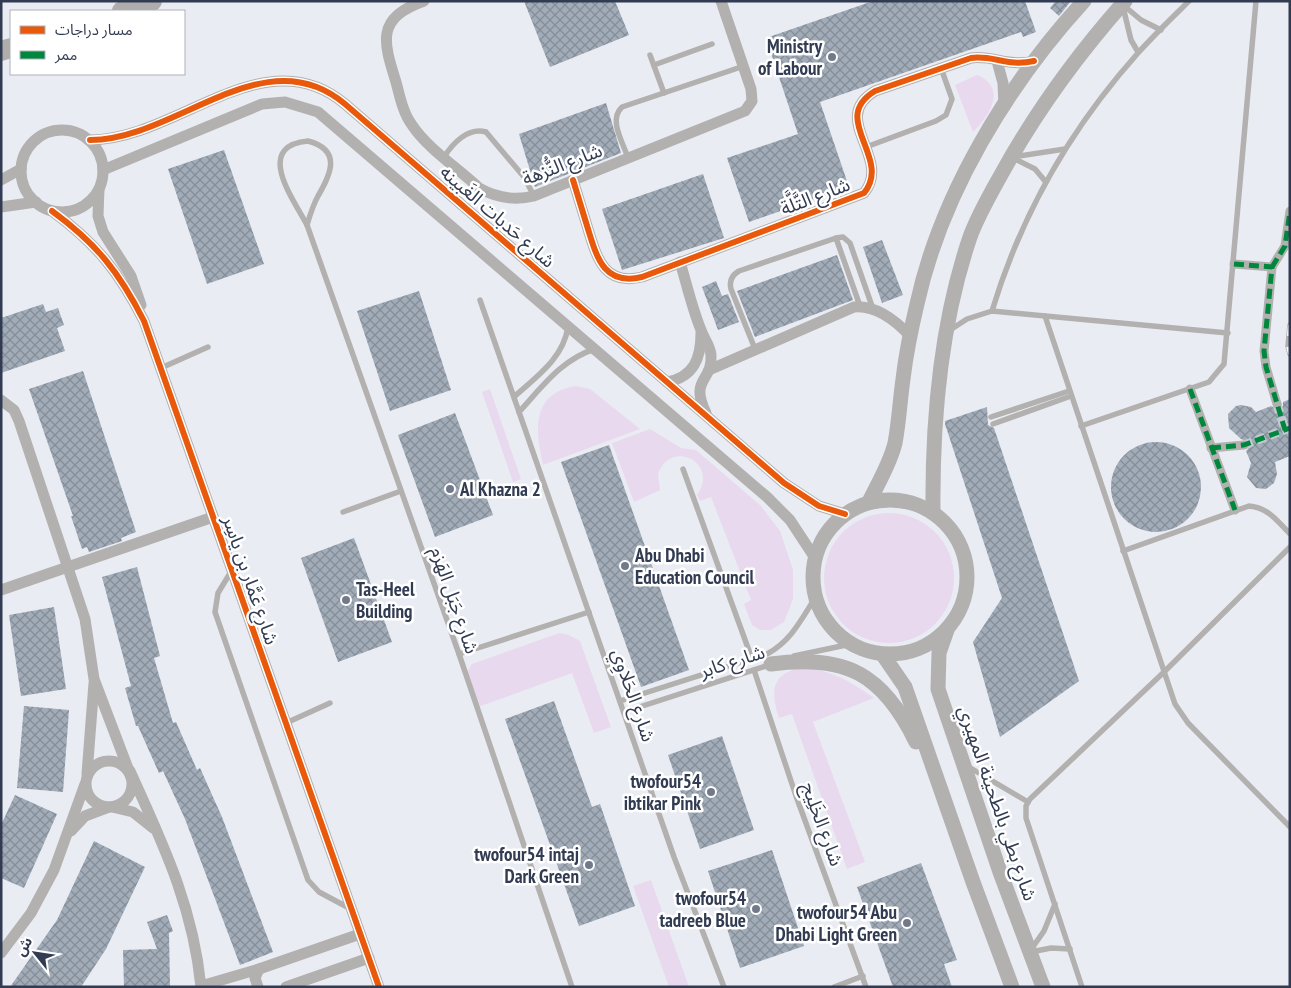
<svg xmlns="http://www.w3.org/2000/svg" width="1291" height="988" font-family="'PT Sans Narrow','Noto Sans Arabic',sans-serif">
<style>
.green{fill:#e9d9ee}
.building{fill:url(#building-cross-hatch)}
.lines{fill:none;stroke-linecap:round;stroke-linejoin:round}
.pedestrian-tunnel{stroke:#c5c9d3;stroke-width:9;stroke-dasharray:9 4.5;stroke-linecap:butt}
.service{stroke:#b3b1af;stroke-width:5.5}
.pedestrian{stroke:#b3b1af;stroke-width:9}
.minor{stroke:#b3b1af;stroke-width:11}
.tertiary{stroke:#b3b1af;stroke-width:15}
.trunk{stroke:#aeadac;stroke-width:20}
.rail-casing{stroke:#b0b0b2;stroke-width:5.5}
.rail{stroke:#fff;stroke-width:4;stroke-dasharray:11;stroke-linecap:butt}
.quiet{stroke:#00873e;stroke-width:5;stroke-dasharray:10 5;stroke-linecap:butt}
.cycleway-casing{stroke:#fff;stroke-width:9}
.cycleway{stroke:#e8590c;stroke-width:6}
.poi-dot{fill:#72798a;stroke:#fff;stroke-width:2}
.labels{text-anchor:middle;dominant-baseline:central;stroke-width:5;stroke-linejoin:round;paint-order:stroke}
.poi-label{font-size:19px;font-weight:bold;fill:#313b52;stroke:#fff;text-anchor:end}
.street-label{font-size:19px;fill:#313b52;stroke:#fff}
</style>
<defs>
<pattern id="building-cross-hatch" width="8" height="8" patternUnits="userSpaceOnUse" patternTransform="scale(1.25)"><rect width="8" height="8" fill="#a1acb8"/><path d="M0 0l8 8M0 8l8-8" fill="none" stroke="#848d98"/></pattern>
</defs>
<rect width="100%" height="100%" fill="#eaecf3"/>
<g class="green">
<path d="M977 75C1008 88 989 116 973 132L955 85Z"/>
<path d="M576 386 590 389 640 429 543 465C535 430 531 393 576 386Z"/>
<polygon points="490,389 521,479 513,482 482,392"/>
<path d="M650 429 681 448 696 450 761 506 780 531 793 570V599L784 622 771 630H760L752 625 744 604 751 600 711 497 700 501 697 495C720 463 671 438 658 474L660 490 634 502 612 443Z"/>
<circle cx="889" cy="578" r="65"/>
<polygon points="559,633 569,635 580,641 611,727 594,733 572,673 478,707 467,672 472,664"/>
<path d="M800 668C830 669 850 681 874 698L813 722 865 862 847 869 792 714 779 718C771 694 770 674 800 668Z"/>
<polygon points="651,880 689,987 669,987 633,886"/>
</g>
<g class="building">
<polygon points="524,1 615,1 629,35 550,67"/>
<polygon points="873,1 1025,1 1036,32 1023,37 1021,32 820,102 849,187 749,222 727,158 798,134 766,38"/>
<polygon points="1056,1 1071,1 1059,16 1050,8"/>
<polygon points="606,103 621,153 535,187 519,134"/>
<polygon points="224,150 264,264 207,284 168,169"/>
<polygon points="703,174 724,238 622,270 602,209"/>
<polygon points="882,240 903,295 882,303 863,247"/>
<polygon points="837,255 853,300 755,337 737,291"/>
<polygon points="716,281 722,296 728,294 739,322 718,330 702,287"/>
<polygon points="419,291 451,390 390,411 357,311"/>
<polygon points="43,304 46,312 58,308 64,325 57,328 65,351 1,373 1,318"/>
<polygon points="83,371 136,532 121,538 122,541 89,552 87,547 82,549 71,516 73,516 29,389"/>
<polygon points="1290,399 1290,456 1275,462 1277,474 1274,483 1266,489 1256,488 1247,477 1251,463 1246,451 1250,447 1249,442 1241,439 1229,428 1228,414 1236,406 1241,405 1251,407 1256,412 1271,406 1278,410 1283,406 1283,402"/>
<polygon points="987,407 988,425 994,428 1079,681 1000,737 973,642 1002,598 945,424 945,421"/>
<polygon points="455,413 493,515 435,537 398,435"/>
<circle cx="1156" cy="487" r="45"/>
<polygon points="609,445 689,670 641,687 561,462"/>
<polygon points="354,538 392,642 338,662 301,558"/>
<polygon points="137,567 160,656 154,658 173,723 176,722 197,770 200,768 222,817 273,952 240,965 185,819 163,771 159,773 138,726 136,726 125,688 131,686 102,577"/>
<polygon points="54,607 66,689 21,696 9,615"/>
<polygon points="554,701 592,807 600,804 635,906 579,926 505,719"/>
<polygon points="24,706 69,710 63,792 17,788"/>
<polygon points="722,736 754,830 700,849 668,755"/>
<polygon points="15,795 57,814 24,888 1,878 1,825"/>
<polygon points="94,841 145,867 106,949 81,987 10,987 57,920"/>
<polygon points="772,850 804,946 740,968 708,871"/>
<polygon points="921,863 957,960 944,964 952,987 893,987 857,887"/>
<polygon points="167,915 173,931 169,933 170,987 124,987 123,950 157,949 147,922"/>
</g>
<g class="lines">
<g class="pedestrian-tunnel">
<polyline points="1277,404 1285,430"/>
<polyline points="1244,445 1290,428"/>
</g>
<g class="service">
<polyline points="1122,4 1141,20 1161,30"/>
<polyline points="1123,7 1131,40 1138,52"/>
<polyline points="650,55 664,93"/>
<polyline points="654,65 712,44"/>
<path d="M308 141C342 150 331 174 318 196 313 205 310 215 307 225 294 200 253 146 308 141Z"/>
<polyline points="866,147 936,121 946,115 952,99 941,68"/>
<path d="M444 157C453 143 468 127 486 132L524 177 534 196"/>
<polyline points="1013,157 1065,149"/>
<path d="M628 158C623 142 608 120 622 107L744 66"/>
<polyline points="1013,158 1035,169 1045,181"/>
<polyline points="307,225 459,654 572,987"/>
<polyline points="836,238 860,306"/>
<polyline points="480,300 674,857 724,987"/>
<path d="M992 311C1021 215 1071 128 1138 53 1154 35 1172 18 1189 1"/>
<polyline points="1045,316 1175,704 1188,723 1290,827"/>
<polyline points="950,330 967,319 992,311 1228,333"/>
<path d="M755 349 731 289C729 281 732 275 739 271L836 238 843 237 850 243 873 309"/>
<polyline points="161,368 208,347"/>
<path d="M514 397C536 377 563 359 568 327"/>
<path d="M519 412C542 387 562 359 595 349"/>
<polyline points="991,417 1069,391"/>
<polyline points="993,424 1071,396"/>
<polyline points="1081,426 1209,382 1224,364 1256,1"/>
<polyline points="683,469 752,659"/>
<polyline points="343,512 401,491"/>
<path d="M1123 551 1249 506C1267 507 1278 521 1290 534"/>
<polyline points="232,570 218,593 215,612 308,880 319,892 349,908"/>
<polyline points="459,654 589,612"/>
<polyline points="794,656 851,644"/>
<polyline points="754,670 796,796 866,987"/>
<path d="M620 701 767 654C791 641 801 620 815 598"/>
<polyline points="624,712 772,664"/>
<polyline points="286,723 330,703"/>
<polyline points="967,766 1028,802"/>
<polyline points="1030,951 1044,931 1055,904"/>
<polyline points="1031,952 1051,948 1070,949"/>
<polyline points="834,987 863,976"/>
<polyline points="1082,987 1026,818 1026,806 1030,799 1164,672 1290,547"/>
</g>
<g class="pedestrian">
<polyline points="1234,264 1272,267 1264,351 1266,367 1277,404"/>
<polyline points="1272,267 1285,246 1290,211"/>
<polyline points="1190,389 1235,510"/>
<polyline points="1211,448 1244,445"/>
</g>
<g class="minor">
<path d="M424 1C376 18 383 41 396 82 400 97 403 113 412 125 427 148 459 169 479 188 497 198 514 201 534 196L745 111 752 101 751 89 721 1"/>
<polyline points="997,61 1003,83 1004,106"/>
<circle cx="62" cy="171" r="41"/>
<path d="M90 140C177 140 264 36 345 104L784 483 819 506 845 514"/>
<polyline points="103,170 262,104 285,102 318,112 767,497 790,520 815,558"/>
<polyline points="1,180 21,169"/>
<path d="M573 180C578 196 583 213 588 229 597 258 604 286 642 277L864 193C893 158 828 119 875 91L971 58C994 55 1007 67 1034 61"/>
<polyline points="99,189 98,216 103,232 131,276 141,305"/>
<polyline points="1,207 36,202"/>
<path d="M52 211C97 244 119 272 144 321L379 987"/>
<path d="M680 262C687 285 692 308 701 330 704 339 710 345 711 355 713 382 689 378 706 413"/>
<path d="M709 370 854 307C877 305 896 321 910 336"/>
<path d="M667 382C694 377 701 358 701 333"/>
<polyline points="1,400 14,410 19,421 85,619 94,679 129,771"/>
<polyline points="1,590 213,517"/>
<circle cx="109" cy="784" r="23"/>
<path d="M130 771C163 844 193 906 201 987"/>
<polyline points="87,774 94,683"/>
<polyline points="112,807 133,812 153,828"/>
<polyline points="71,831 85,816 109,807"/>
<polyline points="1,953 31,913 54,870 85,784"/>
<polyline points="201,986 259,969 360,934"/>
<polyline points="258,987 255,978 259,969"/>
<polyline points="286,987 369,958"/>
</g>
<g class="tertiary">
<circle cx="890" cy="577" r="77"/>
<path d="M869 502C878 483 890 464 895 443 899 422 900 400 903 379 906 354 911 329 917 304 941 194 1008 84 1084 1"/>
<path d="M933 513C932 420 940 325 970 237 978 215 991 193 1002 173 1037 110 1077 55 1125 1"/>
<polyline points="947,630 939,653 938,689 1000,872 1043,987"/>
<polyline points="883,655 905,687 973,882 1012,987"/>
<path d="M771 664C846 654 883 674 916 742"/>
</g>
<g class="trunk">
<polyline points="122,11 152,1"/>
<polyline points="1,51 11,48"/>
</g>
<defs>
<polyline id="rail" points="1290,325 1288,346 1290,354"/>
</defs>
<use href="#rail" class="rail-casing"/>
<use href="#rail" class="rail"/>
<g class="quiet">
<polyline points="1234,264 1272,267 1264,351 1266,367 1285,430"/>
<polyline points="1272,267 1285,246 1290,211"/>
<polyline points="1190,389 1235,510"/>
<polyline points="1211,448 1244,445 1290,428"/>
</g>
<defs>
<g id="cycleway">
<path d="M90 140C177 140 264 36 345 104L784 483 819 506 845 514"/>
<path d="M573 180C578 196 583 213 588 229 597 258 604 286 642 277L864 193C893 158 828 119 875 91L971 58C994 55 1007 67 1034 61"/>
<path d="M52 211C97 244 119 272 144 321L379 987"/>
</g>
</defs>
<use href="#cycleway" class="cycleway-casing"/>
<use href="#cycleway" class="cycleway"/>
</g>
<g class="poi-dot">
<circle cx="832" cy="57" r="5"/>
<circle cx="450" cy="489" r="5"/>
<circle cx="625" cy="566" r="5"/>
<circle cx="346" cy="600" r="5"/>
<circle cx="711" cy="792" r="5"/>
<circle cx="589" cy="865" r="5"/>
<circle cx="756" cy="909" r="5"/>
<circle cx="907" cy="923" r="5"/>
</g>
<g class="labels">
<g class="poi-label">
<text x="822" y="46">Ministry<tspan x="822" dy="22">of Labour</tspan></text>
<text x="460" y="489" text-anchor="start">Al Khazna 2</text>
<text x="635" y="555" text-anchor="start">Abu Dhabi<tspan x="635" dy="22">Education Council</tspan></text>
<text x="356" y="589" text-anchor="start">Tas-Heel<tspan x="356" dy="22">Building</tspan></text>
<text x="701" y="781">twofour54<tspan x="701" dy="22">ibtikar Pink</tspan></text>
<text x="579" y="854">twofour54 intaj<tspan x="579" dy="22">Dark Green</tspan></text>
<text x="746" y="898">twofour54<tspan x="746" dy="22">tadreeb Blue</tspan></text>
<text x="897" y="912">twofour54 Abu<tspan x="897" dy="22">Dhabi Light Green</tspan></text>
</g>
<g class="street-label">
<text transform="translate(562 164) rotate(-21)">شارع النُّزهة</text>
<text transform="translate(815 196) rotate(-21)">شارع التَّلَّة</text>
<text transform="translate(498 216) rotate(41)">شارع حَدبات الغَبينه</text>
<text transform="translate(251 580) rotate(71)">شارع عَمَّار بن ياسِر</text>
<text transform="translate(455 600) rotate(71)">شارع جَبَل الهَزم</text>
<text transform="translate(732 661) rotate(-18)">شارع كابر</text>
<text transform="translate(634 695) rotate(71)">شارع الحَلاوِي</text>
<text transform="translate(998 803) rotate(71)">شارع بطي بالطحينة المهيري</text>
<text transform="translate(823 824) rotate(70)">شارع الخَلِيج</text>
</g>
</g>
<rect width="1291" height="988" fill="none" stroke="#313b52" stroke-width="5"/>
<rect x="10" y="10" width="175" height="65" fill="#ffffff" stroke="#adb1ba"/>
<rect x="20" y="26" width="25" height="8" fill="#e8590c" stroke="#adb1ba"/>
<text x="55" y="35" font-size="15" fill="#313b52">مسار دراجات</text>
<rect x="20" y="51" width="25" height="8" fill="#00873e" stroke="#adb1ba"/>
<text x="55" y="60" font-size="15" fill="#313b52">ممر</text>
<g transform="translate(35 953) rotate(300)" stroke="#ffffff" stroke-width="4" paint-order="stroke">
<path d="M0-4L9 19L0 12L-9 19Z" fill="#313b52"/>
<text y="-8" font-size="14" font-weight="bold" text-anchor="middle" fill="#313b52">ش</text>
</g>
</svg>
